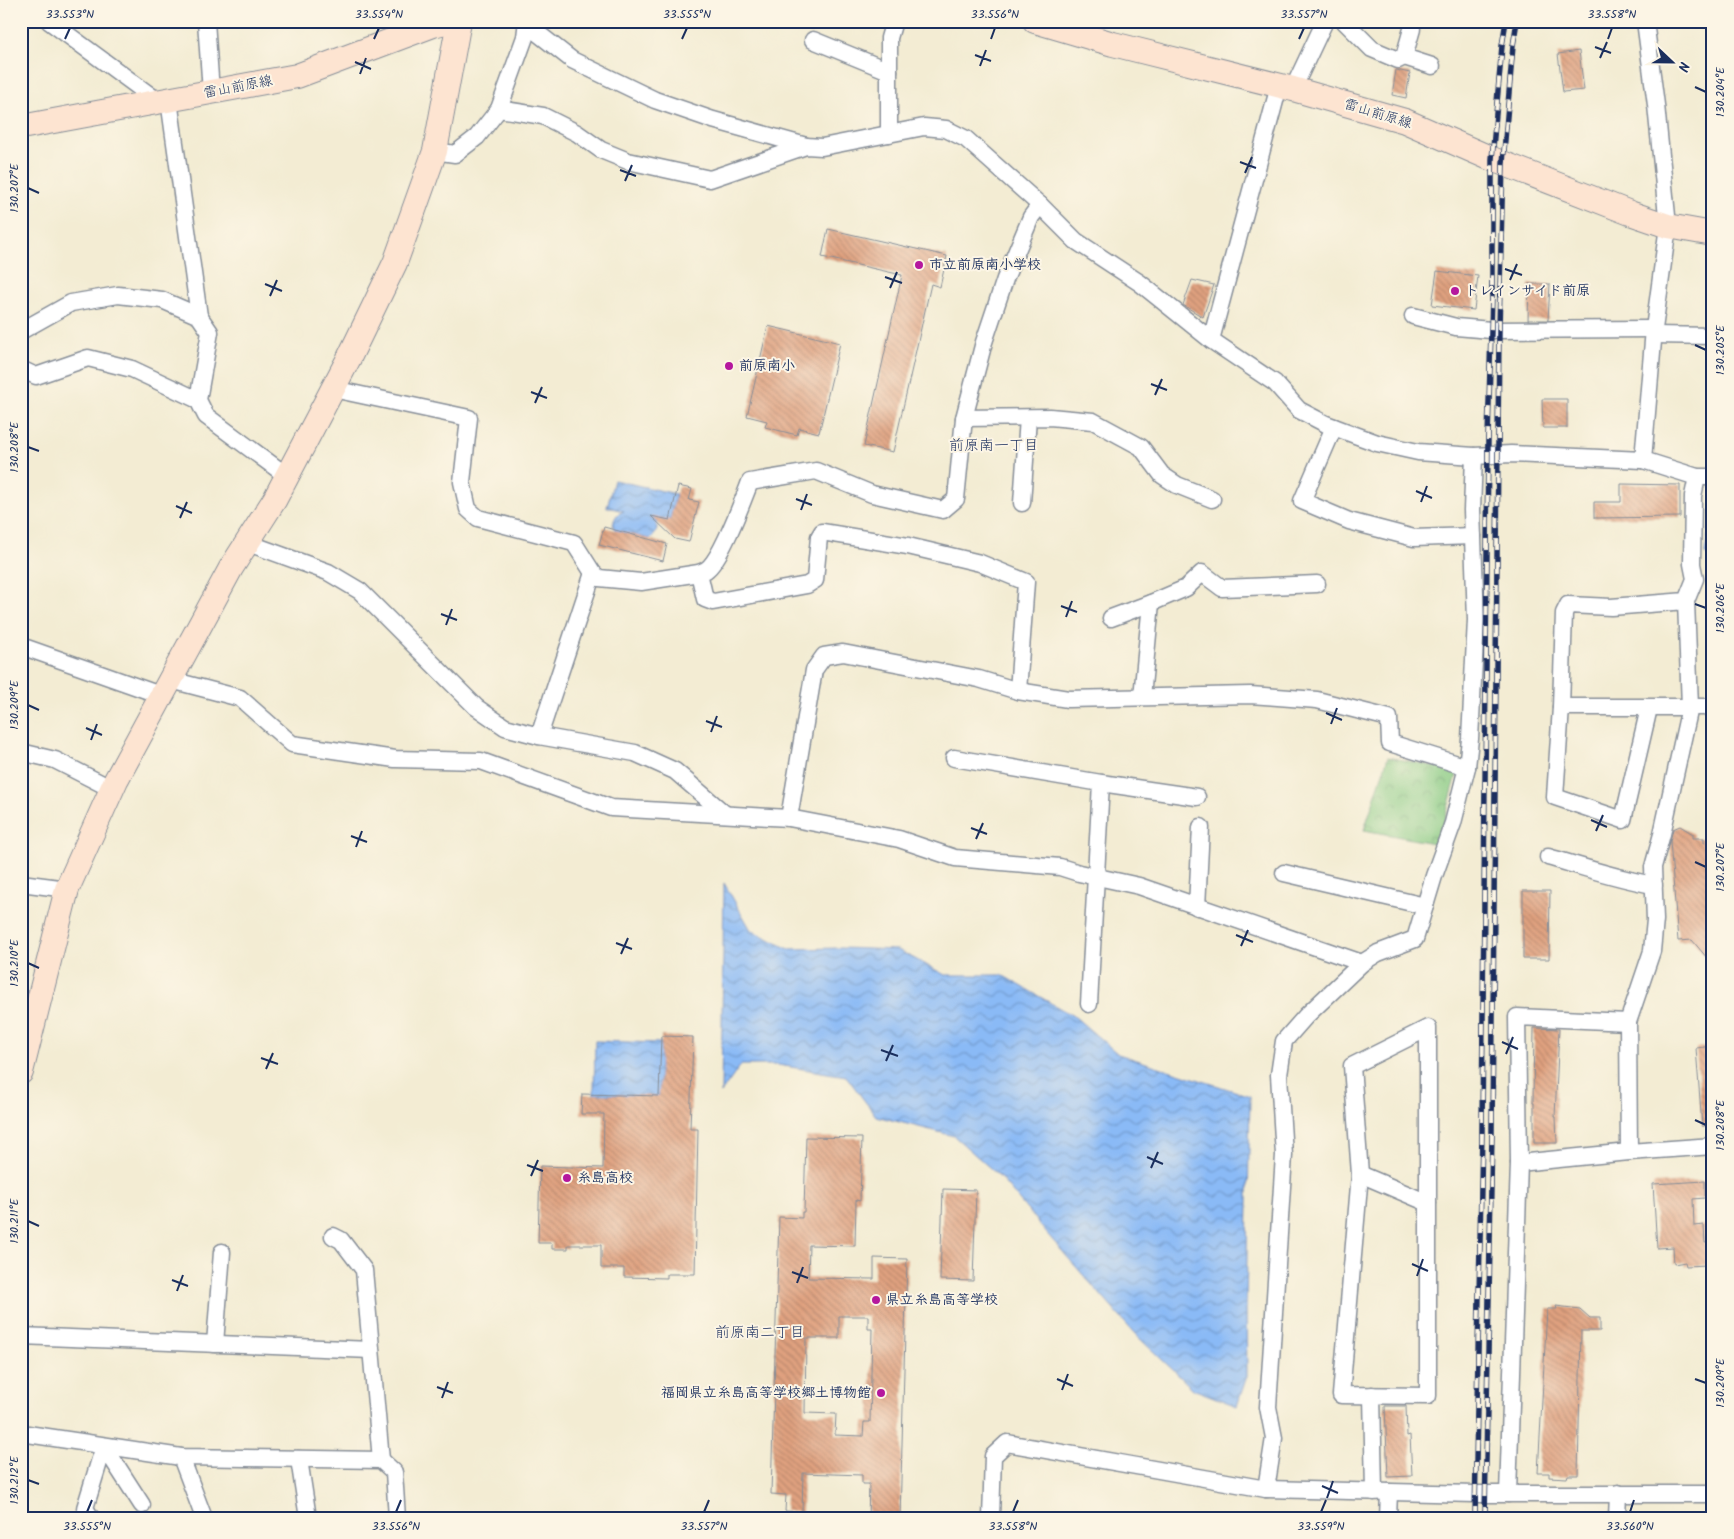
<svg xmlns="http://www.w3.org/2000/svg" width="1734" height="1539" font-family="Kalam,'Klee One',sans-serif">
<style>
.park{fill:url(#park-crowns);stroke:#527c70}
.water{fill:url(#water-waves);stroke:#5274aa}
.building{fill:url(#building-back-hatch);fill-rule:evenodd}
.lines{fill:none;stroke-linecap:round;stroke-linejoin:round}
.street-casing{stroke:#878e98;stroke-width:19}
.secondary-casing{stroke:#878e98;stroke-width:26}
.street{stroke:#fff;stroke-width:16}
.secondary{stroke:#fde4d1;stroke-width:24}
.rail-casing{stroke:#1b2f5e;stroke-width:5.5}
.rail{stroke:#fcf5e5;stroke-width:4;stroke-dasharray:11;stroke-linecap:butt}
.ticks{fill:none;stroke:#1b2f5e;stroke-width:2}
.poi-dot{fill:#b5179e;stroke:#fcf5e5;stroke-width:2}
.labels{text-anchor:middle;dominant-baseline:central;stroke-width:4;stroke-linejoin:round;paint-order:stroke}
.street-label{font-size:14px;fill:#1b2f5e;stroke:#fcf5e5}
.poi-label{font-size:14px;font-weight:bold;fill:#1b2f5e;stroke:#fcf5e5;text-anchor:start}
.neighbourhood-label{font-size:15px;fill:#1b2f5e;stroke:#fcf5e5}
.neatline{fill:none;stroke:#1b2f5e;stroke-width:2}
.ticks-label{font-size:12px;text-anchor:middle;fill:#1b2f5e}
</style>
<defs>
<pattern id="park-crowns" width="20" height="18" patternUnits="userSpaceOnUse" patternTransform="scale(1.25)"><rect width="20" height="18" fill="#88ca83"/><path d="M2 6a3 3 0 1 1 6 0M12 15a3 3 0 1 1 6 0" fill="none" stroke="#6ea46e"/></pattern>
<pattern id="water-waves" width="16" height="10" patternUnits="userSpaceOnUse" patternTransform="scale(1.25)"><rect width="16" height="10" fill="#8abaf6"/><path d="M0 5q4-4 8 0t8 0" fill="none" stroke="#7098ca"/></pattern>
<pattern id="building-back-hatch" width="6" height="6" patternUnits="userSpaceOnUse" patternTransform="scale(1.25)"><rect width="6" height="6" fill="#e0a17f"/><path d="M-1 5l2 2M0 0l6 6M5-1l2 2" fill="none" stroke="#b5846b"/></pattern>
</defs>
<rect width="100%" height="100%" fill="#fcf5e5"/>
<filter id="ink" filterUnits="userSpaceOnUse"><feTurbulence type="fractalNoise" baseFrequency=".02" numOctaves="2"/><feDisplacementMap in="SourceGraphic" scale="10" xChannelSelector="R" yChannelSelector="G"/><feConvolveMatrix kernelMatrix="1 2 1 2 8 2 1 2 1" color-interpolation-filters="sRGB"/></filter>
<filter id="wash" filterUnits="userSpaceOnUse"><feTurbulence type="fractalNoise" baseFrequency=".0096" numOctaves="4" result="noise"/><feDisplacementMap in="SourceGraphic" scale="20" xChannelSelector="R" yChannelSelector="G"/><feGaussianBlur stdDeviation="1.12" result="paint"/><feColorMatrix in="noise" values="0 0 0 0 0 0 0 0 0 0 0 0 0 0 0 0 0 1.4 0 .05"/><feComposite in="paint" operator="in"/></filter>
<g filter="url(#wash)">
<rect width="100%" height="100%" fill="#f3ecd3"/>
<polygon class="park" points="1388,757 1458,771 1438,844 1364,830"/>
<g class="water">
<path d="M614 480 676 494 670 520 656 521C658 529 657 535 649 539L617 531 613 527C614 518 616 514 624 511L607 507Z"/>
<polygon points="1710,526 1713,526 1713,555 1705,554"/>
<polygon points="724,883 751,930 789,949 841,948 898,950 945,975 1002,975 1075,1017 1118,1054 1250,1096 1246,1308 1247,1376 1237,1406 1193,1389 1135,1334 1049,1236 998,1175 954,1136 876,1116 846,1076 778,1065 741,1065 721,1093"/>
<polygon points="595,1041 661,1043 659,1096 594,1094"/>
</g>
<g id="blocks">
<g class="building">
<polygon points="1579,51 1584,90 1563,92 1558,54"/>
<polygon points="1396,70 1410,73 1406,98 1392,95"/>
<polygon points="828,229 947,256 940,287 931,284 893,452 864,446 902,275 822,257"/>
<polygon points="1437,271 1478,276 1474,310 1432,305"/>
<polygon points="1192,280 1214,285 1203,317 1183,305"/>
<polygon points="1529,284 1550,284 1548,320 1528,320"/>
<polygon points="768,326 840,343 819,433 799,428 797,435 765,427 767,421 747,416"/>
<polygon points="1542,399 1567,399 1567,428 1543,428"/>
<polygon points="1621,484 1680,485 1680,517 1594,518 1594,502 1621,502"/>
<polygon points="678,486 692,489 689,500 699,502 689,542 675,539 651,516 670,520"/>
<polygon points="604,527 667,544 663,561 599,545"/>
<polygon points="1680,826 1693,834 1693,838 1704,838 1704,843 1707,842 1713,918 1713,965 1692,940 1678,941 1670,841 1673,829"/>
<polygon points="1523,891 1550,891 1549,959 1523,959"/>
<polygon points="1534,1028 1559,1029 1555,1117 1556,1117 1557,1143 1534,1143 1534,1103 1533,1103"/>
<polygon points="661,1036 693,1037 690,1129 698,1129 695,1274 667,1274 667,1278 624,1277 624,1268 601,1268 601,1245 568,1245 568,1249 552,1249 552,1243 538,1243 540,1166 603,1168 604,1114 581,1114 582,1094 659,1096"/>
<polygon points="1713,1046 1713,1126 1702,1126 1696,1048"/>
<path d="M806 1137 862 1138 860 1201 856 1200 855 1246 809 1245 808 1278 874 1279V1258L907 1259 900 1518H868L869 1484H862V1475L803 1473 802 1512 785 1511 786 1495 771 1494 779 1217 802 1218V1212H804ZM839 1316H868V1329H872L870 1422H864L863 1436 835 1435 836 1414 805 1413 806 1338H839Z"/>
<polygon points="1705,1181 1705,1198 1693,1199 1694,1226 1704,1225 1705,1243 1712,1242 1713,1261 1708,1262 1708,1265 1686,1266 1685,1262 1674,1264 1673,1247 1657,1248 1653,1184"/>
<polygon points="943,1189 976,1190 973,1281 940,1280"/>
<polygon points="1556,1306 1580,1309 1590,1318 1600,1318 1600,1331 1581,1331 1578,1475 1568,1475 1567,1478 1549,1477 1549,1473 1538,1473 1547,1309 1557,1309"/>
<polygon points="1385,1406 1406,1406 1407,1436 1410,1435 1412,1476 1388,1477"/>
</g>
</g>
</g>
<g filter="url(#ink)">
<use href="#blocks" fill-opacity="0" stroke="#878e98" stroke-width="1"/>
<g class="lines">
<defs>
<g id="street">
<polyline points="49,21 159,102"/>
<polyline points="206,21 211,92"/>
<polyline points="1344,21 1372,49 1398,60 1404,57 1412,29"/>
<polyline points="526,24 572,60 655,100 713,120 806,146"/>
<polyline points="813,40 889,71"/>
<polyline points="1404,57 1432,66"/>
<polyline points="1293,89 1325,21"/>
<polyline points="169,100 199,316"/>
<polyline points="499,109 543,116 577,133 601,150 628,161 710,179 806,146 822,147 924,127 946,129 966,139 1040,205 1076,241 1140,283 1211,340 1275,383 1299,410 1326,424 1358,436 1377,443 1418,452 1474,456 1511,454 1643,460 1697,477 1713,477"/>
<polyline points="889,134 889,38 894,21"/>
<polyline points="435,151 455,154 477,137 499,109 525,37 527,21"/>
<polyline points="1413,316 1456,327 1491,330 1654,329"/>
<polyline points="21,331 71,303 118,295 162,300 199,316 210,332 198,400 206,416 287,476"/>
<polyline points="1654,335 1713,336"/>
<polyline points="1211,340 1279,86"/>
<polyline points="21,369 36,376 88,358 132,369 198,400"/>
<path d="M333 389 469 418 462 482 468 509 478 518 574 543 593 573 599 578 641 582 699 573C701 572 704 571 706 570 721 560 743 500 750 482L816 471 872 494 943 510 956 499 964 418 984 342 1005 279 1031 217 1040 205"/>
<polyline points="964,418 1050,417 1093,421 1141,447 1162,475 1177,485 1212,499"/>
<polyline points="1334,427 1302,501 1349,521 1414,538 1473,536"/>
<polyline points="1643,460 1654,329 1668,226 1656,105 1645,21"/>
<polyline points="1697,477 1693,496 1692,564 1695,579 1686,601 1611,607 1568,605 1564,613 1561,707 1713,707"/>
<polyline points="1022,503 1028,418"/>
<polyline points="248,543 328,572 360,591 476,707 505,727 539,736 635,753 675,771 725,814"/>
<polyline points="699,573 705,599 713,602 807,585 815,580 819,537 822,532 908,546 980,563 1026,582 1018,691"/>
<polyline points="1686,601 1690,707 1662,834 1653,867 1655,920 1652,951 1628,1022 1517,1017 1519,1163 1629,1152 1713,1146"/>
<polyline points="1151,603 1186,588 1202,573 1222,588 1317,584"/>
<polyline points="1111,618 1151,603 1142,697"/>
<polyline points="21,646 163,696"/>
<polyline points="171,680 240,698 292,744 395,759 481,761 611,808 789,818 899,839 955,858 1060,867 1079,873 1139,886 1362,963"/>
<polyline points="1561,707 1555,797 1623,820 1649,708"/>
<polyline points="539,736 593,573"/>
<polyline points="21,752 55,760 112,789"/>
<polyline points="954,758 1101,783 1089,1004"/>
<polyline points="1101,783 1197,797"/>
<polyline points="789,818 814,670 824,656 843,653 979,679 1018,691 1068,699 1250,695 1317,700 1389,718 1390,743 1467,767"/>
<path d="M1548 857C1583 867 1618 879 1654 885"/>
<polyline points="1284,873 1425,906"/>
<polyline points="21,883 67,889"/>
<polyline points="1197,907 1201,827"/>
<polyline points="1628,1022 1629,1152"/>
<polygon points="1428,1028 1428,1396 1341,1395 1360,1174 1352,1066"/>
<polyline points="1360,1174 1428,1203"/>
<polyline points="333,1236 341,1240 364,1270 381,1460"/>
<polyline points="21,1336 371,1350"/>
<polyline points="215,1344 222,1252"/>
<polyline points="1372,1395 1374,1492"/>
<polyline points="21,1433 181,1457 381,1460 394,1472 397,1518"/>
<polyline points="104,1446 142,1505"/>
<polyline points="181,1457 204,1518"/>
<polyline points="299,1459 308,1518"/>
<polyline points="1266,1489 1274,1438 1268,1407 1284,1155 1279,1075 1284,1041 1306,1016 1362,963 1378,953 1415,939 1434,876 1453,823 1467,767 1470,739 1476,620 1472,510 1474,456"/>
<polyline points="1508,1494 1519,1163"/>
<polyline points="91,1518 85,1508 104,1446"/>
<polyline points="991,1518 993,1456 1007,1443 1266,1489 1475,1494 1713,1494"/>
<polyline points="1388,1518 1389,1492"/>
<polyline points="1617,1518 1618,1493"/>
</g>
<g id="secondary">
<polyline points="1035,21 1113,44 1293,89 1405,121 1492,159 1630,213 1668,226 1713,234"/>
<polyline points="21,127 297,76 433,25 449,21"/>
<polyline points="21,1072 67,889 116,780 231,568 275,499 348,360 395,263 435,151 459,21"/>
</g>
</defs>
<use href="#street" class="street-casing"/>
<use href="#secondary" class="secondary-casing"/>
<use href="#street" class="street"/>
<use href="#secondary" class="secondary"/>
<defs>
<g id="rail">
<polyline points="1475,1518 1482,1131 1488,438 1492,295 1492,159 1502,46 1506,21"/>
<polyline points="1485,1518 1492,1133 1499,330 1503,163 1513,46 1517,21"/>
</g>
</defs>
<use href="#rail" class="rail-casing"/>
<use href="#rail" class="rail"/>
</g>
</g>
<path class="ticks" d="M65 39 70 28M374 39 379 28M682 39 687 28M991 39 995 28M1299 39 1304 28M1608 39 1612 28M1595 47 1611 53M975 55 991 61M1600 58 1607 42M355 62 371 69M980 66 986 50M360 74 366 58M1695 87 1706 92M1240 162 1256 168M620 170 636 176M1245 173 1252 157M625 181 632 165M28 188 39 193M1505 269 1522 275M885 277 902 283M1510 280 1517 264M265 284 282 291M890 288 897 272M270 296 277 280M1695 345 1706 350M1151 384 1167 390M531 392 547 398M1155 395 1162 379M535 403 542 387M28 447 39 451M1416 491 1432 498M796 499 812 505M1421 502 1427 486M176 506 192 513M801 510 807 494M180 518 187 502M1695 604 1706 608M1061 606 1077 612M441 614 457 620M1066 617 1072 601M446 625 452 609M28 705 39 710M1326 713 1342 720M706 721 722 727M1331 724 1337 708M86 728 102 735M711 732 717 716M91 740 97 724M1591 820 1607 827M971 828 987 834M1596 831 1603 815M351 836 367 842M976 839 983 823M356 847 362 831M1695 862 1706 867M1236 935 1253 942M616 943 632 949M1241 946 1248 930M621 954 628 938M28 963 39 968M1502 1042 1518 1049M881 1050 898 1056M1506 1054 1513 1037M261 1058 278 1064M886 1061 893 1045M266 1069 273 1053M1695 1120 1706 1125M1147 1157 1163 1164M527 1165 543 1171M1151 1168 1158 1152M531 1176 538 1160M28 1221 39 1226M1412 1264 1428 1271M792 1272 808 1278M1417 1276 1423 1259M172 1280 188 1286M797 1283 803 1267M177 1291 183 1275M1057 1379 1073 1386M1695 1379 1706 1383M437 1387 453 1393M1062 1390 1068 1374M442 1398 448 1382M28 1480 39 1484M1322 1486 1338 1493M1327 1498 1333 1481M87 1512 92 1500M396 1512 401 1500M704 1512 709 1500M1013 1512 1018 1500M1321 1512 1326 1500M1630 1512 1634 1500"/>
<g class="poi-dot">
<circle cx="919" cy="265" r="5"/>
<circle cx="1455" cy="291" r="5"/>
<circle cx="729" cy="366" r="5"/>
<circle cx="567" cy="1178" r="5"/>
<circle cx="876" cy="1300" r="5"/>
<circle cx="881" cy="1393" r="5"/>
</g>
<g class="labels">
<g class="street-label">
<text transform="translate(238 87) rotate(-11)">雷山前原線</text>
<text transform="translate(1378 114) rotate(17)">雷山前原線</text>
</g>
<g class="poi-label">
<text x="929" y="265">市立前原南小学校</text>
<text x="1465" y="291">トレインサイド前原</text>
<text x="739" y="366">前原南小</text>
<text x="577" y="1178">糸島高校</text>
<text x="886" y="1300">県立糸島高等学校</text>
<text x="871" y="1393" text-anchor="end">福岡県立糸島高等学校郷土博物館</text>
</g>
<g class="neighbourhood-label">
<text x="994" y="446">前原南一丁目</text>
<text x="760" y="1333">前原南二丁目</text>
</g>
</g>
<rect width="1734" height="1539" fill="none" stroke="#fcf5e5" stroke-width="55"/>
<g transform="translate(1672 62) rotate(112)" stroke="#fcf5e5" stroke-width="4" paint-order="stroke">
<path d="M0-4L9 19L0 12L-9 19Z" fill="#1b2f5e"/>
<text y="-8" font-size="14" font-weight="bold" text-anchor="middle" fill="#1b2f5e">N</text>
</g>
<rect x="28" y="28" width="1678" height="1484" class="neatline"/>
<g class="ticks-label">
<text x="70" y="18">33.553°N</text>
<text x="379" y="18">33.554°N</text>
<text x="687" y="18">33.555°N</text>
<text x="995" y="18">33.556°N</text>
<text x="1304" y="18">33.557°N</text>
<text x="1612" y="18">33.558°N</text>
<text transform="translate(1720 92) rotate(-90)" y="4">130.204°E</text>
<text transform="translate(14 188) rotate(-90)" y="4">130.207°E</text>
<text transform="translate(1720 350) rotate(-90)" y="4">130.205°E</text>
<text transform="translate(14 447) rotate(-90)" y="4">130.208°E</text>
<text transform="translate(1720 608) rotate(-90)" y="4">130.206°E</text>
<text transform="translate(14 705) rotate(-90)" y="4">130.209°E</text>
<text transform="translate(1720 867) rotate(-90)" y="4">130.207°E</text>
<text transform="translate(14 963) rotate(-90)" y="4">130.210°E</text>
<text transform="translate(1720 1125) rotate(-90)" y="4">130.208°E</text>
<text transform="translate(14 1221) rotate(-90)" y="4">130.211°E</text>
<text transform="translate(1720 1383) rotate(-90)" y="4">130.209°E</text>
<text transform="translate(14 1480) rotate(-90)" y="4">130.212°E</text>
<text x="87" y="1530">33.555°N</text>
<text x="396" y="1530">33.556°N</text>
<text x="704" y="1530">33.557°N</text>
<text x="1013" y="1530">33.558°N</text>
<text x="1321" y="1530">33.559°N</text>
<text x="1630" y="1530">33.560°N</text>
</g>
</svg>
